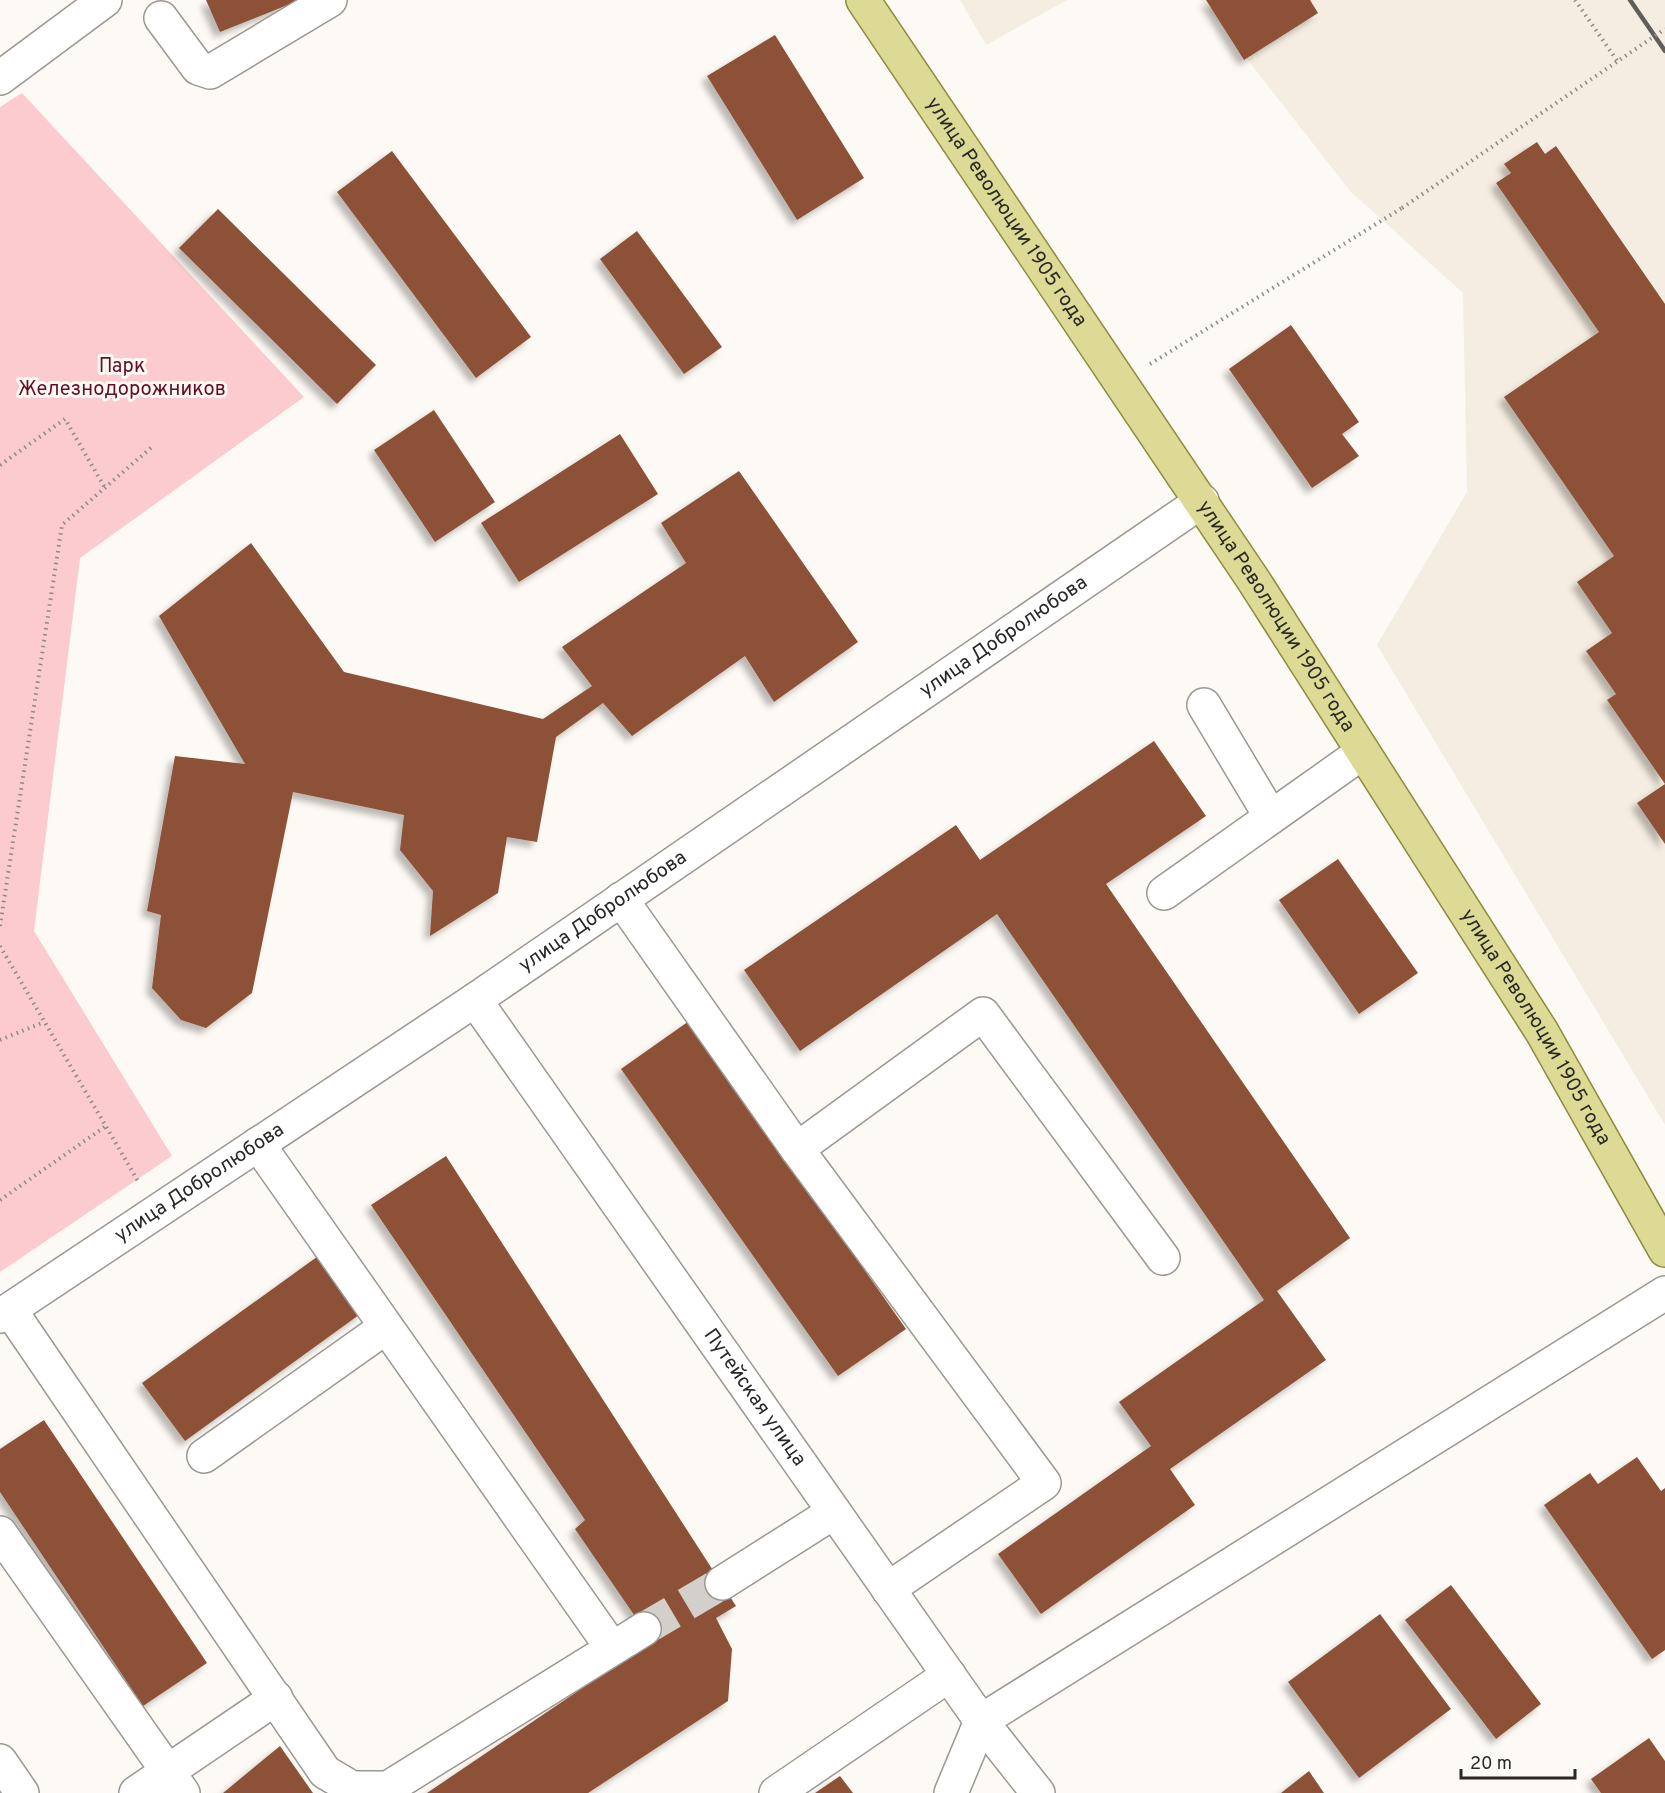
<svg xmlns="http://www.w3.org/2000/svg" width="1665" height="1793" font-family="Overpass,sans-serif">
<style>
.built{fill:#f5ede1}
.green{fill:#fccbcf}
.building{fill:#8d5137;filter:url(#shadow)}
.lines{fill:none;stroke-linecap:round;stroke-linejoin:round}
.minor-tunnel{stroke:#d3cfcb;stroke-width:33;stroke-dasharray:33 16;stroke-linecap:butt}
.minor-casing{stroke:#9b9792;stroke-width:36}
.major-casing{stroke:#8e8b3f;stroke-width:36}
.path{stroke:#8e8b88;stroke-width:4;stroke-dasharray:1.5 4.5;stroke-linecap:butt}
.minor{stroke:#fff;stroke-width:33}
.major{stroke:#dcda94;stroke-width:33}
.rail{stroke:#605e5b;stroke-width:4.5}
.path-bridge{stroke:#8e8b88;stroke-width:4;stroke-dasharray:1.5 4.5;stroke-linecap:butt}
.labels{text-anchor:middle;dominant-baseline:central;stroke-width:6;stroke-linejoin:round;paint-order:stroke}
.street-label{font-size:20px;fill:#292826;stroke:#fdf9f4}
.park-label{font-size:20px;fill:#650d24;stroke:#fdf9f4}
</style>
<defs>
<filter id="shadow"><feDropShadow dx="-5.5" dy="5.5" stdDeviation="3" flood-color="#0004"/></filter>
</defs>
<rect width="100%" height="100%" fill="#fdf9f4"/>
<g class="built">
<polygon points="960,0 1067,0 986,45"/>
<polygon points="1201,0 1665,0 1665,1125 1377,645 1467,492 1463,293 1350,191"/>
</g>
<polygon class="green" points="22,93 304,397 80,558 34,931 172,1156 0,1272 0,107"/>
<g class="building">
<polygon points="206,0 300,0 220,32"/>
<polygon points="1206,0 1310,0 1318,13 1244,60"/>
<polygon points="775,35 864,178 797,220 707,76"/>
<polygon points="1537,142 1545,154 1556,146 1665,304 1665,844 1637,803 1665,784 1607,700 1616,694 1586,651 1612,633 1577,582 1614,556 1504,397 1599,332 1496,183 1511,173 1504,164"/>
<polygon points="392,151 531,337 476,378 337,192"/>
<polygon points="218,209 376,365 337,404 179,248"/>
<polygon points="637,231 722,347 684,374 600,259"/>
<polygon points="1291,325 1359,422 1342,434 1359,456 1312,488 1229,369"/>
<polygon points="434,410 495,502 435,542 374,450"/>
<polygon points="620,434 658,494 519,582 481,523"/>
<polygon points="739,471 858,642 774,702 745,656 632,736 603,703 556,737 537,842 507,837 498,893 430,936 433,891 400,850 404,815 293,792 252,993 206,1028 181,1020 152,988 161,915 147,911 175,756 245,764 159,616 251,543 344,672 543,719 592,686 562,647 686,563 661,523"/>
<polygon points="1154,741 1206,816 1106,884 1350,1238 1277,1291 1326,1360 1170,1469 1195,1505 1041,1614 998,1554 1151,1446 1119,1402 1264,1300 997,914 800,1051 744,970 956,825 980,860"/>
<polygon points="1338,859 1418,973 1359,1014 1279,900"/>
<polygon points="689,1021 906,1329 838,1376 621,1069"/>
<polygon points="446,1156 736,1606 716,1618 732,1649 728,1701 588,1793 427,1793 652,1641 575,1529 585,1520 371,1205"/>
<polygon points="321,1254 363,1312 185,1441 142,1383"/>
<polygon points="44,1420 207,1663 143,1706 0,1492 0,1449"/>
<polygon points="1637,1457 1661,1491 1665,1488 1665,1650 1652,1659 1544,1505 1590,1473 1598,1484"/>
<polygon points="1451,1585 1541,1704 1496,1739 1405,1620"/>
<polygon points="1380,1614 1451,1709 1359,1778 1288,1682"/>
<polygon points="1649,1738 1665,1761 1665,1793 1601,1793 1591,1779"/>
<polygon points="280,1746 313,1793 223,1793"/>
<polygon points="1309,1771 1324,1793 1281,1793"/>
<polygon points="840,1776 853,1793 815,1793"/>
</g>
<g class="lines">
<polyline class="minor-tunnel" points="644,1629 722,1583"/>
<defs>
<g id="minor">
<polyline points="161,18 198,68 210,72 330,0"/>
<polyline points="0,78 105,0"/>
<polyline points="1204,705 1271,817"/>
<polyline points="1164,893 1363,752"/>
<polyline points="621,899 797,1149 983,1014 1163,1258"/>
<path id="s1" d="M475 1000 981 1721 1038 1793"/>
<polyline points="258,1144 612,1648"/>
<polyline points="797,1149 1044,1483 888,1589"/>
<polyline points="10,1310 325,1772 352,1788 388,1788 644,1629"/>
<path id="s2" d="M0 1316 475 1000 1202 501"/>
<polyline points="204,1456 386,1327"/>
<polyline points="0,1533 183,1793"/>
<polyline points="722,1583 834,1512"/>
<polyline points="0,1761 22,1793"/>
<polyline points="136,1793 276,1698"/>
<polyline points="776,1793 949,1675"/>
<polyline points="951,1793 981,1721 1665,1293"/>
</g>
<g id="major">
<path id="s3" d="M863 0 1254 581 1542 1032 1665 1250"/>
</g>
</defs>
<use href="#minor" class="minor-casing"/>
<use href="#major" class="major-casing"/>
<g class="path">
<polyline points="1575,0 1618,62"/>
<polyline points="1150,364 1402,208"/>
<polyline points="0,465 65,419 105,488"/>
<polyline points="0,926 62,525 153,446"/>
<polyline points="0,946 138,1181"/>
<polyline points="0,1040 44,1022"/>
<polyline points="0,1200 106,1126"/>
</g>
<use href="#minor" class="minor"/>
<use href="#major" class="major"/>
<polyline class="rail" points="1630,0 1665,51"/>
<polyline class="path-bridge" points="1402,208 1665,29"/>
</g>
<g class="labels">
<g class="street-label">
<text stroke="none"><textPath href="#s3" startOffset="256">улица Революции 1905 года</textPath></text>
<text stroke="none"><textPath href="#s3" startOffset="742">улица Революции 1905 года</textPath></text>
<text stroke="none"><textPath href="#s2" startOffset="1212">улица Добролюбова</textPath></text>
<text stroke="none"><textPath href="#s2" startOffset="726">улица Добролюбова</textPath></text>
<text stroke="none"><textPath href="#s3" startOffset="1228">улица Революции 1905 года</textPath></text>
<text stroke="none"><textPath href="#s2" startOffset="240">улица Добролюбова</textPath></text>
<text stroke="none"><textPath href="#s1" startOffset="486">Путейская улица</textPath></text>
</g>
<g class="park-label">
<text x="122" y="367">Парк<tspan x="122" dy="23">Железнодорожников</tspan></text>
</g>
</g>
<path d="M1461 1769v9h114v-9" fill="none" stroke="#292826" stroke-width="3"/>
<text x="1470" y="1769" font-size="18" fill="#292826" stroke="#fdf9f4" stroke-width="4.5" paint-order="stroke">20 m</text>
</svg>
